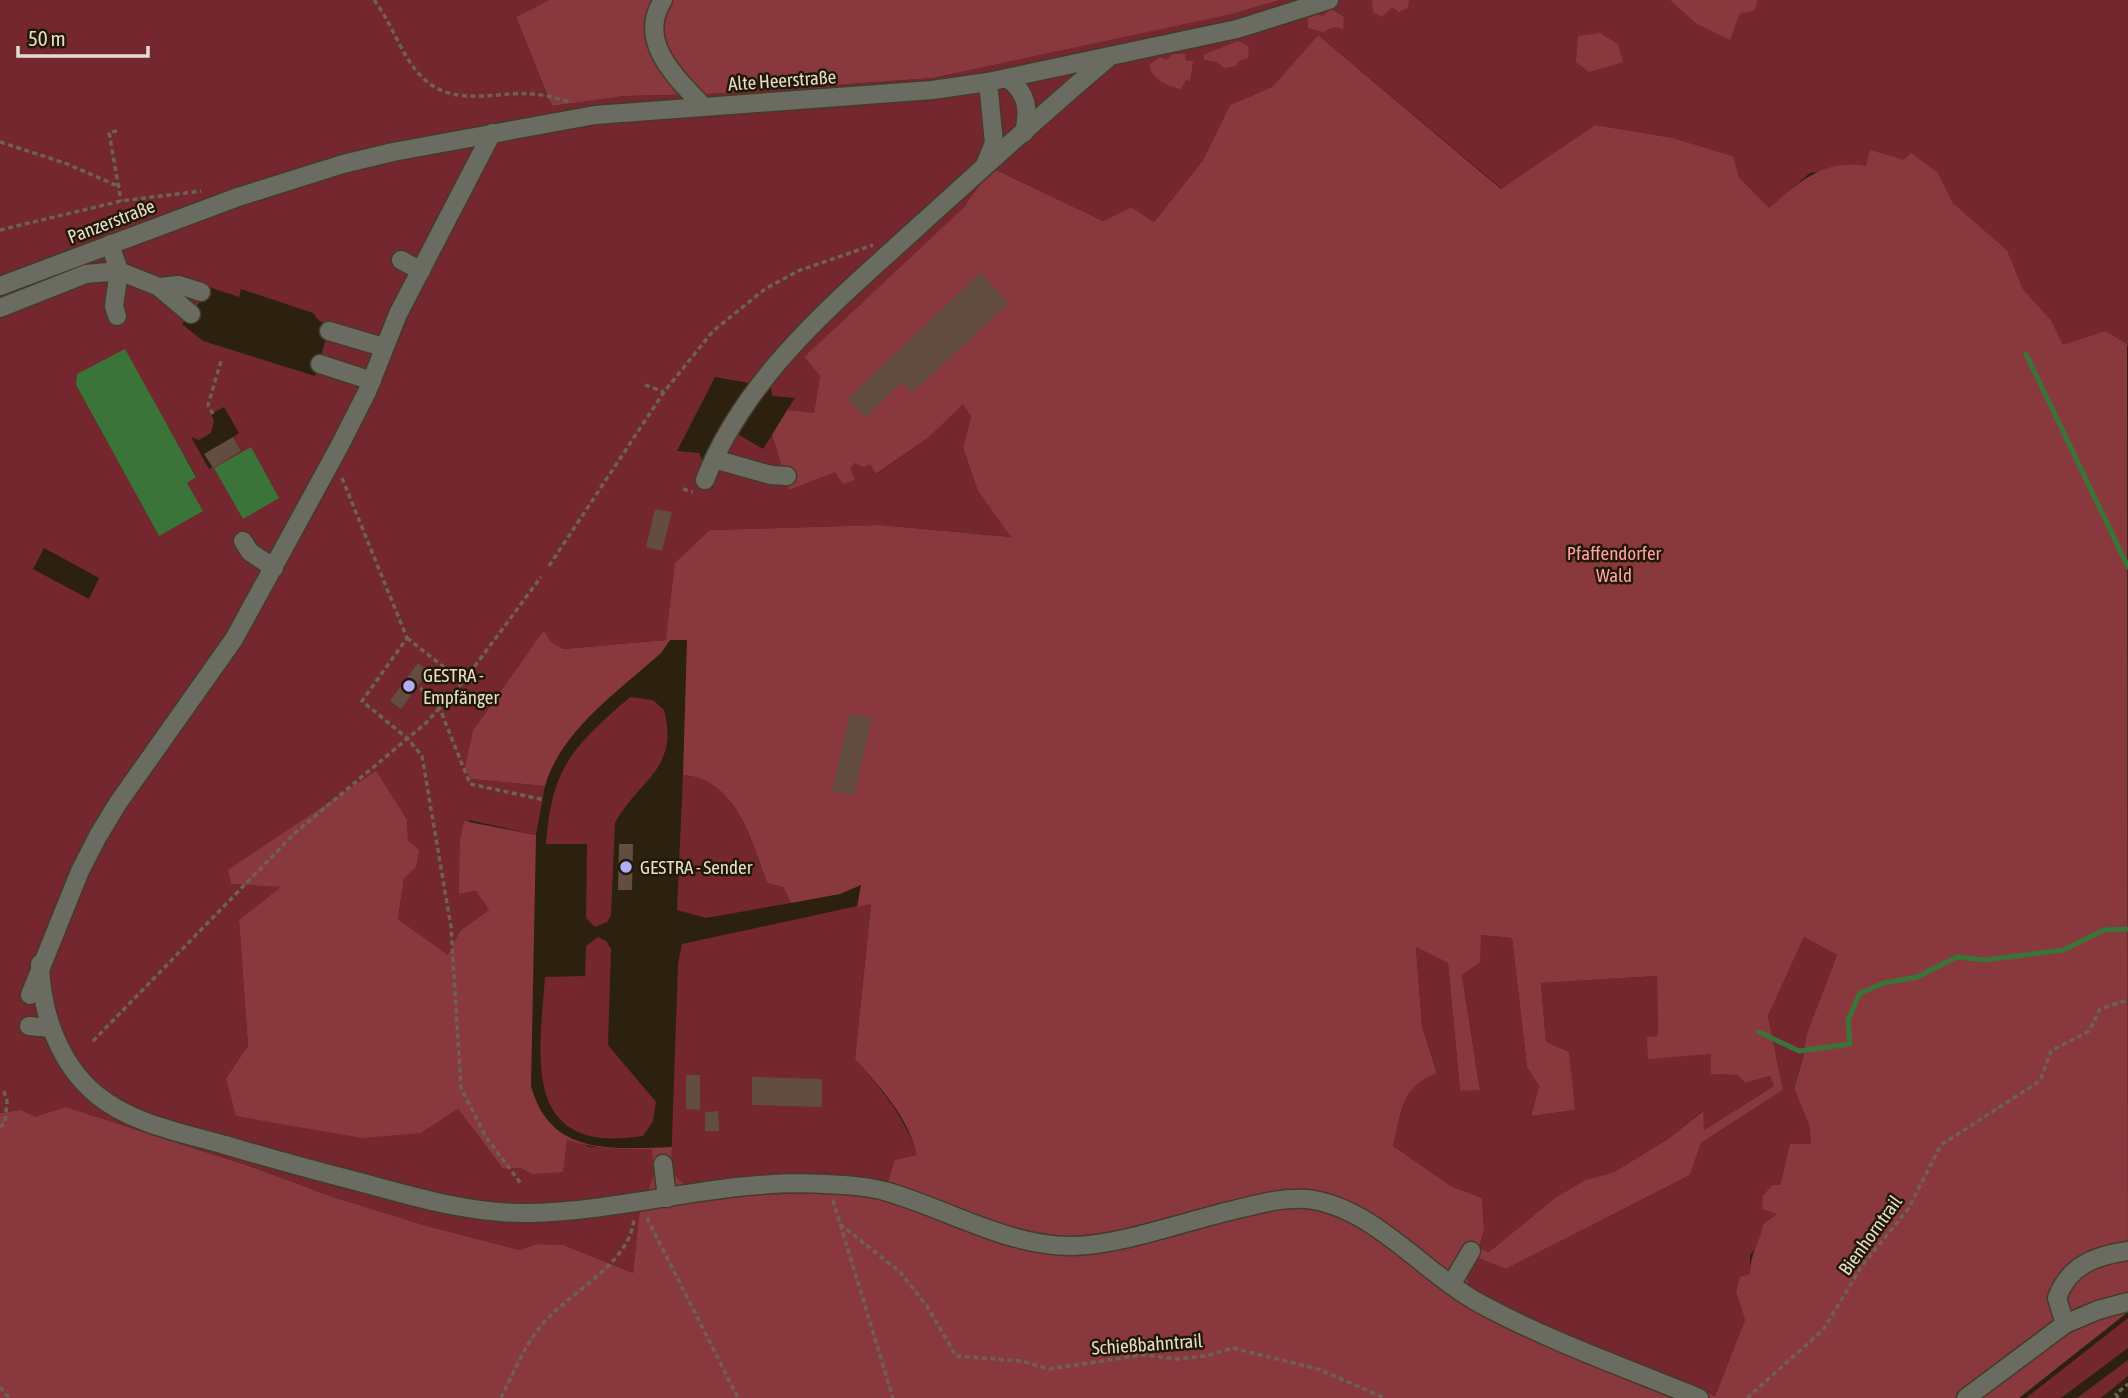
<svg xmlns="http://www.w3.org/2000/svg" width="2128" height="1398" font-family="'Asap Condensed',sans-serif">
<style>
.green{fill:#74272e;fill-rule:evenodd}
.forest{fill:#89393e;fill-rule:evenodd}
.water{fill:#3a7438}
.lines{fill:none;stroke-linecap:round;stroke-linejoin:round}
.stream{stroke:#3a7438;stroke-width:5}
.building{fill:#634d42}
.minor-casing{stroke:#463b29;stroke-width:21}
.path{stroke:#6c6252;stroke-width:3.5;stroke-dasharray:5 3.5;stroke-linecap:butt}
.minor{stroke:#6b6c61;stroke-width:18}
.poi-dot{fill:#b1adfa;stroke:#221805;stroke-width:2.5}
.labels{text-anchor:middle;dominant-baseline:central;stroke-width:5;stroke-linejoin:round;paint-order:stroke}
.street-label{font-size:19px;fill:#e3dcd0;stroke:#221805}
.park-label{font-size:19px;fill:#ffa0a2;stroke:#221805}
.poi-label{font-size:19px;fill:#e3dcd0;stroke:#221805;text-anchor:start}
</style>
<rect width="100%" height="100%" fill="#2c210e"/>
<g class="green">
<path d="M0 0H549L516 17 552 106 625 96 709 94 933 78 1231 14 1280 0H2128V346L2105 331 2063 346 2051 320 2023 289 2007 250 1953 203 1938 173 1871 151 1866 166 1810 173 1769 208 1739 177 1733 156 1673 138 1595 125 1502 189 1318 35 1272 87 1230 105 1203 160 1154 222 1131 207 1103 221 992 168 963 208 804 357 820 376 814 414 787 410 795 398 772 396 771 387 715 377 677 451 699 453 703 462 711 465 729 429 763 449 772 435 789 490 835 471 850 469 855 463 870 464 877 474 928 438 963 403 971 417 963 448 978 491 1012 537 880 525 710 530 666 640 563 649 551 642 544 630 526 660 470 779 545 786 536 835 469 820 460 894 476 891 489 910 461 930 449 956 398 919 404 879 416 867 408 841 407 820 231 884 282 887 239 920 248 1046 226 1078 421 1133 458 1109 503 1169 520 1168 532 1174 567 1138 590 1147 653 1149 654 1174 639 1215 633 1273 564 1245 536 1244 520 1250 427 1226 333 1197 249 1166 66 1107 35 1118 21 1110 0 1113ZM203 285 239 297 241 289 313 313 319 321 330 325 315 376 203 341 182 324 199 303ZM76 385 168 427 196 476 187 482 159 536ZM224 407 239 433 233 437 241 451 209 469 191 437 199 440 211 433 214 421 211 414ZM44 548 99 578 89 599 33 569Z"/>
<path d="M630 697 653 700 664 710C680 769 638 780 615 823L611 915 607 922 595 927 586 918 587 844H546C552 766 573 747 630 697Z"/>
<path d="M683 775C736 779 752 840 767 883L783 887 791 903 706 918 677 910Z"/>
<path d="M871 903 855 1059C882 1089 904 1117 918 1155L887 1186 831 1176 786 1174 696 1186 679 1181 671 1168 678 964 682 944Z"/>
<path d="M1481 935 1512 938 1527 1067 1539 1086 1531 1116 1575 1110 1546 1042 1541 983 1657 976 1658 1036 1711 1054 1712 1074 1739 1075 1745 1083 1770 1076 1774 1086 1704 1130 1702 1111 1668 1139 1614 1172 1585 1180 1555 1198 1489 1252 1479 1248 1484 1230 1482 1198 1451 1186 1393 1146C1402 1111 1400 1087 1437 1072L1422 1026 1416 947 1448 963 1460 1091 1480 1089 1462 975Z"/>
<path d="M598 937 606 941 611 949 608 1045 656 1102 653 1121 643 1136C521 1155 539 1058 545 977L585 976 586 946Z"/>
<polygon points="1804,937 1837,955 1806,1036 1804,1055 1794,1087 1809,1125 1811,1144 1790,1145 1780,1185 1777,1214 1763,1224 1760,1244 1750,1255 1750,1274 1736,1292 1745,1320 1715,1396 1512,1311 1469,1285 1466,1272 1474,1255 1506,1269 1690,1175 1701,1143 1783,1090 1768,1016"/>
<polygon points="2128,1318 2128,1348 2061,1398 2026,1398"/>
<polygon points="2128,1360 2128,1376 2101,1398 2077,1398"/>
</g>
<g class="forest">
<polygon points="549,0 1280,0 1232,14 933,78 709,94 625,96 552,106 516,17"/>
<polygon points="1372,0 1409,0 1408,8 1399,12 1392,7 1382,17 1373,12"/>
<polygon points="1670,0 1758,0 1754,11 1740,13 1730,40 1697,24"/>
<polygon points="1331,9 1344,17 1343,29 1334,27 1323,32 1308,28 1308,18 1317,14 1323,16"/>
<polygon points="1600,33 1618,44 1623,62 1589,72 1576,62 1578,36"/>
<path d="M1318 35 1501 189 1595 125 1673 138 1733 156 1739 177 1769 208C1799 182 1823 159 1866 166L1870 150 1904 160 1911 153 1938 173 1953 203 2007 250 2023 289 2051 320 2063 345 2105 331 2127 344 2128 1312 2019 1398H0V1113L21 1110 35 1117 66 1107 249 1166 333 1197 427 1226 520 1250 536 1244 564 1245 633 1273 639 1215 654 1174 652 1149C624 1149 594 1150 567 1139L563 1172 532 1174 520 1168 503 1169 458 1109 421 1133 362 1138 236 1116 226 1078 248 1046 239 920 281 887 231 884 228 870 376 771 407 820 408 841 419 850 416 867 404 879 398 919 448 955 461 930 489 910 476 891 459 894 460 841 464 821 536 835 531 1086C550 1156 611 1149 672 1147 671 1161 670 1179 687 1184 706 1190 746 1177 767 1175 808 1171 847 1179 887 1185L895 1160 917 1155C908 1117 881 1088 855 1059L871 904 857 907 861 885 840 894 791 903 783 887 767 883C752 840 736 779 683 775L687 640H670L661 653C621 689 561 730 545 786L470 779 465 767 473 731 544 630 551 642 563 649 666 640 675 563 710 530 880 525 1011 537 978 491 963 448 971 417 963 404 928 438 876 474 870 464 863 467 855 463 850 469 855 480 843 484 835 472 789 490 772 435 787 410 814 413 820 376 804 357 963 208 992 168 1103 221 1131 207 1154 222 1203 160 1230 105 1272 87ZM1481 935 1512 938 1527 1067 1539 1086 1531 1116 1575 1110 1569 1052 1546 1042 1541 983 1657 976 1658 1036 1647 1037 1648 1059 1711 1054V1074L1738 1075 1745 1083 1770 1076 1774 1086 1704 1130 1703 1111 1668 1139 1614 1172 1585 1180 1555 1198 1489 1252 1479 1248 1484 1230 1482 1198 1451 1186 1393 1146C1402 1111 1400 1087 1437 1073L1422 1026 1416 947 1448 963 1460 1091 1480 1090 1462 975 1480 962ZM1804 937 1837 955 1806 1036 1804 1055 1794 1088 1809 1125 1811 1144H1790L1780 1185H1772L1763 1196 1762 1209 1777 1214 1763 1224C1760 1244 1750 1253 1750 1274L1740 1277 1736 1292 1745 1320 1715 1396 1512 1311 1469 1285 1466 1272 1474 1256 1506 1269 1690 1175 1701 1143 1783 1090 1768 1016Z"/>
<polygon points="1238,41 1249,47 1248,58 1239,61 1236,66 1224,68 1217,62 1205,60 1203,55"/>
<path d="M1173 54H1185L1186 61H1193L1190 81 1186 80 1181 89C1167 86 1153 79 1149 65L1160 57 1166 60Z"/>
</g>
<g class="water">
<polygon points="125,349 196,477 187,483 203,511 159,536 76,385 77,374"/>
<polygon points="251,447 279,498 243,519 214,468"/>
</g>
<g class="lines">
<g class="stream">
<polyline points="2026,354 2128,567"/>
<polyline points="1759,1032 1799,1051 1850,1044 1848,1020 1860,993 1884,983 1917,977 1957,957 1985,960 2063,950 2104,930 2128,929"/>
</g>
</g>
<g class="building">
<polygon points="980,273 1009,303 912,393 902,382 866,417 847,399"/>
<polygon points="233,437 241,451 213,468 204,454"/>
<polygon points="655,509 672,512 662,551 646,547"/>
<polygon points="418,663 428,671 401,709 390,701"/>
<polygon points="850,713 872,718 854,795 832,791"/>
<polygon points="619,844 633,844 632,890 618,890"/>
<polygon points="686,1075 700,1075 700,1110 686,1109"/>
<polygon points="752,1077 822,1079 822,1107 752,1105"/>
<polygon points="718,1111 719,1131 705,1131 705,1112"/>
</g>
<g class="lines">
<defs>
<g id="minor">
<path d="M663 0C636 42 677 78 703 106"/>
<path d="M1007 78C1028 93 1029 110 1024 133"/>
<polyline points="985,165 994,143 988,82"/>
<polyline points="110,244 119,271 159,287 191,314"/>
<polyline points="401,260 421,271"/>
<polyline points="0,286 238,197 343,164 393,152 595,115 932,90 988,82 1237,29 1329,0"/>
<polyline points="159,287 179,285 201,292"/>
<polyline points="0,308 86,274 119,271 114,306 117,316"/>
<polyline points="329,331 383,347"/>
<polyline points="320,364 372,381"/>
<polyline points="714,459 771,475 787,476"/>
<path d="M705 480C746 374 839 299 921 224 983 168 1044 112 1107 59"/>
<polyline points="243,541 250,552 274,568"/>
<path d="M40 964C41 1012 59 1064 97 1095 132 1124 183 1133 225 1145 272 1159 320 1172 367 1184 421 1199 475 1214 530 1213 628 1211 726 1178 824 1184 845 1185 867 1186 888 1192 947 1209 1009 1247 1073 1246 1121 1245 1186 1221 1234 1210 1258 1204 1283 1197 1307 1199 1372 1206 1424 1273 1479 1303 1549 1341 1626 1368 1699 1398"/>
<polyline points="30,995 80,871 98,836 118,803 234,639 339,447 367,392 398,314 492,133"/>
<polyline points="29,1026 51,1028"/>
<polyline points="663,1164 667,1198"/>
<polyline points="1451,1285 1471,1251"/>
<polyline points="2065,1324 2098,1310 2128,1302"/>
<path d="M1966 1398 2065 1324 2057 1298C2069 1265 2095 1256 2128 1251"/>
</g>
</defs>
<use href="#minor" class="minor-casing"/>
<g class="path">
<path d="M374 0C393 24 401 57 423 78 447 102 480 96 511 94 532 92 550 96 570 102"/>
<polyline points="117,131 109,132 121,201"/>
<polyline points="0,142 65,163 120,187"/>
<polyline points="0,230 121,201 201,191"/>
<polyline points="645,385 664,392"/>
<polyline points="213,414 208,405 221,361"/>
<polyline points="342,478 407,638 362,701 408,739 422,756 451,927 461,1088 486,1137 522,1185"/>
<polyline points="683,489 693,492"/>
<polyline points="549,566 664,392 713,331 765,289 798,271 873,245"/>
<polyline points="407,638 463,682"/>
<polyline points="420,688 434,699 440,709 470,784 545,800"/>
<polyline points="93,1041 296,832 426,723 463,682 541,577"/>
<polyline points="0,1127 5,1123 7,1101 3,1088"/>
<polyline points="833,1200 893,1398"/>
<polyline points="647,1218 738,1398"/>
<polyline points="840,1224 900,1272 927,1306 956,1356 1022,1361 1049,1369 1143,1355 1177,1359 1206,1356 1233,1348 1318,1369 1385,1398"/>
<polyline points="0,1387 9,1398"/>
<path d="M501 1398C512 1376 522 1351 537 1331 562 1295 631 1266 634 1218"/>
<polyline points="1747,1398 1823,1330 1862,1266 1908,1209 1941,1145 2040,1081 2051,1051 2089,1031 2100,1009 2128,1000"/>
<polyline points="2118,1398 2116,1394 2128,1384"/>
</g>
<use href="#minor" class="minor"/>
</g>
<g class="poi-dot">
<circle cx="409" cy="686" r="7"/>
<circle cx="626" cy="867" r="7"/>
</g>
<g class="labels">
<g class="street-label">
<text transform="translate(782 80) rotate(-4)">Alte Heerstraße</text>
<text transform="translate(111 221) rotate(-21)">Panzerstraße</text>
<text transform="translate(1870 1235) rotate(-54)">Bienhorntrail</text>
<text transform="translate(1147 1344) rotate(-4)">Schießbahntrail</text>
</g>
<g class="park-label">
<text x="1614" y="553">Pfaffendorfer<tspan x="1614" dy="22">Wald</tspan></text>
</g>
<g class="poi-label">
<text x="423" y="675">GESTRA -<tspan x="423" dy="22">Empfänger</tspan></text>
<text x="640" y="867">GESTRA - Sender</text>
</g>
</g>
<path d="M18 46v10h130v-10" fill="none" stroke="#e3dcd0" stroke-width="3.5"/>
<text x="28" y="46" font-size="21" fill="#e3dcd0" stroke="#221805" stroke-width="5" paint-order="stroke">50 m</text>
</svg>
